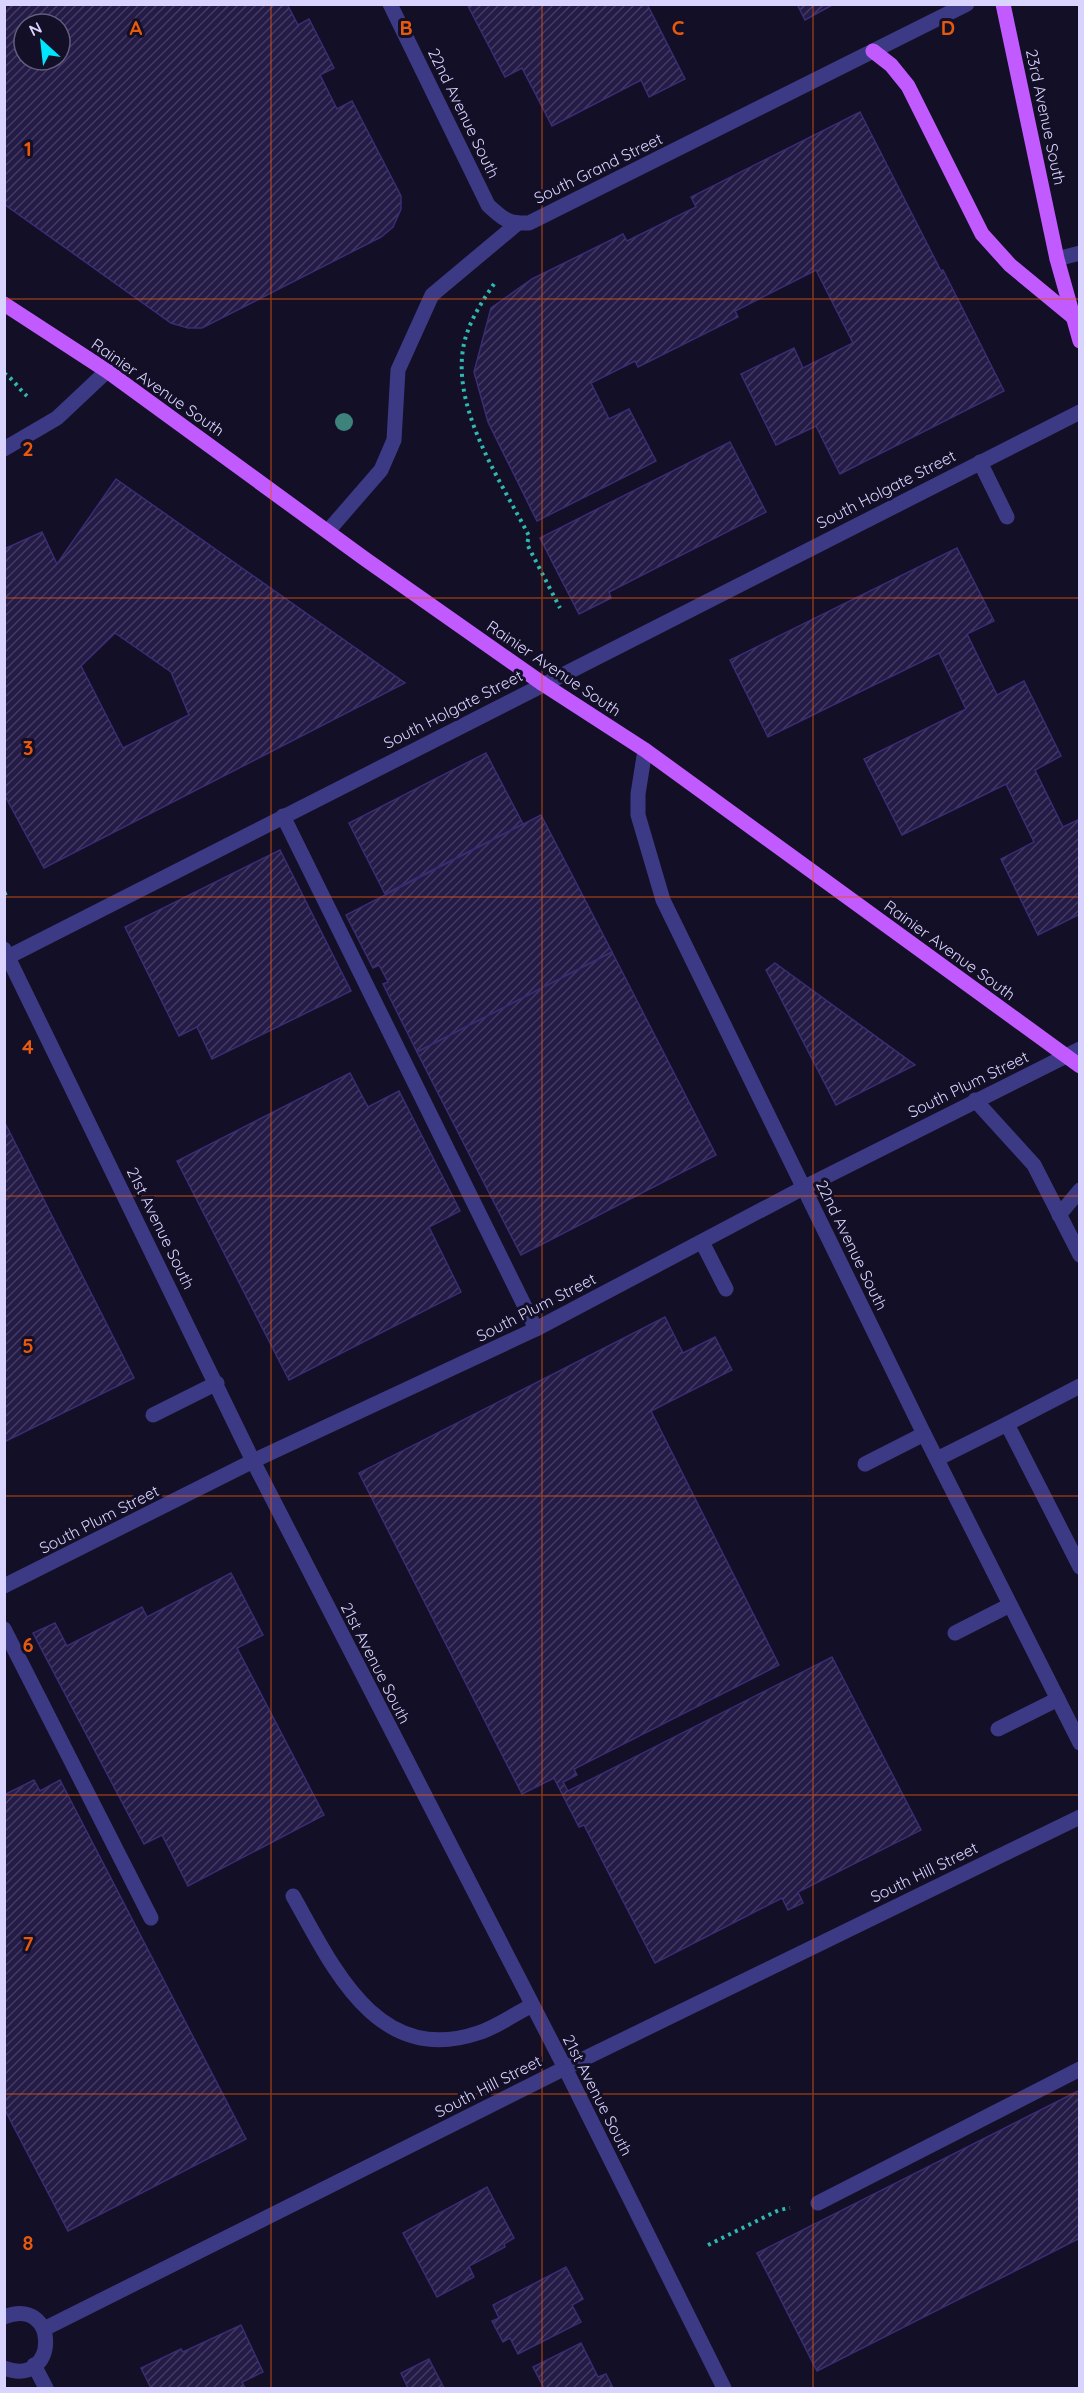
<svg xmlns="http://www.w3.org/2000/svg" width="1084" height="2393" font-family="Quicksand,sans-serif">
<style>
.building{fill:url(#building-hatch);stroke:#3b2d73;stroke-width:1.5;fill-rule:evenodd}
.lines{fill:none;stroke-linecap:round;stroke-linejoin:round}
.path{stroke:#2fb8b0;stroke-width:4;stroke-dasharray:3 4.5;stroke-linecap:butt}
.minor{stroke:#3d3a85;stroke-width:15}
.major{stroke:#c25bff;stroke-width:15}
.tree{fill:#3d827b}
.grid{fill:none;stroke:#e8590c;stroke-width:1.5;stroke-opacity:0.55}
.labels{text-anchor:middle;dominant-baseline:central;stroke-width:6;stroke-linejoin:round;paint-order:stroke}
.street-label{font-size:16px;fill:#d9d4ff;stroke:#130f26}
.grid-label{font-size:20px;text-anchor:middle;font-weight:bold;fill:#e8590c;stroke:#130f26;stroke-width:6;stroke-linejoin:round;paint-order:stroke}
</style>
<defs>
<pattern id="building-hatch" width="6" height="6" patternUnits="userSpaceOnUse" patternTransform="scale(1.5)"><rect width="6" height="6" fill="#241b47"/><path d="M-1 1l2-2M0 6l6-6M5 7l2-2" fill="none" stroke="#433b63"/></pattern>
</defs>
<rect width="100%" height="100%" fill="#130f26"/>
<g class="building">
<path d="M4 4H287L298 25 309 19 334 68 320 75 337 109 352 101 401 196V209L393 227 381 237 202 328H188L171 323 4 204ZM24 24H60V60H24Z"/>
<polygon points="467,4 647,4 685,79 649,97 641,80 552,126 522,68 505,77"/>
<polygon points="797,4 834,4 805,20"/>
<polygon points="860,112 941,271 943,270 1004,391 840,474 816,426 776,445 741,374 794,348 803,368 853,343 816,270 735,311 738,317 638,367 635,361 591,383 609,419 629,409 656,461 537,521 488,422 474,372 491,308 532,279 623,234 627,241 696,207 691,197"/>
<polygon points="730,442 766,512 609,592 611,598 579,614 540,538"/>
<path d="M116 479 405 683 44 868 4 794V549L42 532 57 564ZM115 633 171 672 189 715 123 748 81 666Z"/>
<polygon points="957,548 994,621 967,634 997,695 1024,681 1061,756 1035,770 1063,827 1080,819 1080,914 1038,935 1001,859 1034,842 1006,784 902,835 864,759 966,709 939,653 768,737 730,660"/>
<polygon points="486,753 523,824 385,894 349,823"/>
<polygon points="541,815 612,952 417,1052 383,984 388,982 379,965 373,968 346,915"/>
<polygon points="280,850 351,991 212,1059 197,1027 179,1036 125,927"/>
<polygon points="612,952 716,1155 521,1255 417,1052"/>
<polygon points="775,963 915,1065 836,1105 766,970"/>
<polygon points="350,1073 368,1107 399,1091 460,1211 429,1227 461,1292 289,1380 177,1161"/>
<polygon points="4,1121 134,1378 4,1442"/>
<polygon points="665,1317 683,1353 715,1337 732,1370 651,1411 779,1665 574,1769 577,1775 563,1782 568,1791 832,1657 921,1830 798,1892 803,1903 788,1910 782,1898 655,1963 584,1825 579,1827 554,1778 522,1794 359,1473"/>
<polygon points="231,1573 263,1635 237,1648 324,1815 188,1886 162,1835 144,1844 33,1633 55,1623 67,1646 142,1607 147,1617"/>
<polygon points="34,1780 40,1791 60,1780 246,2139 68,2231 4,2108 4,1795"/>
<polygon points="1080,2090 1080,2238 817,2371 757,2253"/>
<polygon points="487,2187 514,2238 504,2244 505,2247 469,2266 474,2277 437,2297 403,2233"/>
<polygon points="566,2267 583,2299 572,2305 581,2322 518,2354 510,2338 503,2342 492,2321 499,2318 493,2305"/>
<polygon points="241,2325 263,2372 242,2382 245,2388 151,2388 141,2368 181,2349 183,2352"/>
<polygon points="581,2343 598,2377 606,2374 613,2388 544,2388 533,2367"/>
<polygon points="429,2359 444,2388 408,2388 401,2373"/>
</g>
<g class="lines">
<g class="path">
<path d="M494 284C483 300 472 317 466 336 446 402 500 479 529 536L527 544 560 608"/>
<path d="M4 373C15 381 18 388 27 396"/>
<polyline points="4,894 9,892"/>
<polyline points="708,2245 779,2210 790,2208"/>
</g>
<g class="minor">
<path d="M390 4 488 205C503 219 508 224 529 223L967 4"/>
<polyline points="1057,259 1080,253"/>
<polyline points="4,449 57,418 107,371"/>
<polyline points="980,462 1007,517"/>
<polyline points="328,531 381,470 394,440 398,370 432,295 518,223"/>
<polyline points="645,750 638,794 638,815 663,900 924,1434 1080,1743"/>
<polyline points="283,816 536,1329"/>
<polyline points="4,949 253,1461 565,2068 724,2388"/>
<polyline points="4,959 1080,412"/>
<polyline points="975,1100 1034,1165 1080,1255"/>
<polyline points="1059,1215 1080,1190"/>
<polyline points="702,1242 726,1289"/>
<polyline points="153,1415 217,1383"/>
<polyline points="1007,1424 1080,1386"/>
<polyline points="937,1459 1007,1424 1080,1567"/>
<polyline points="865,1464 924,1434"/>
<polyline points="4,1586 253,1461 536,1329 803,1188 1080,1049"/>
<polyline points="4,1629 151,1918"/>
<polyline points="955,1633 1010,1605"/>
<polyline points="998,1729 1058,1699"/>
<path d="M293 1896C333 1967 377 2067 478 2033 497 2027 514 2014 531 2006"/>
<polyline points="818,2203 1080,2069"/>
<path d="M4 2317C60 2295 59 2389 4 2368"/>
<polyline points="44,2329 565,2068 1080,1817"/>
<polyline points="34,2365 46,2388"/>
</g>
<g class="major">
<polyline points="1003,4 1057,259 1080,341"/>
<polyline points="873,51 891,65 908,86 982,234 1010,265 1073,317"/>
<polyline points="4,304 107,371 365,559 543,684 645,750 1080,1066"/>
</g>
</g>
<circle class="tree" cx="344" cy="422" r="9"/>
<path class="grid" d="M271 4V2388M542 4V2388M813 4V2388M4 299H1080M4 598H1080M4 897H1080M4 1196H1080M4 1496H1080M4 1795H1080M4 2094H1080"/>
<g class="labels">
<g class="street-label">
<text transform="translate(464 113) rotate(64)">22nd Avenue South</text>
<text transform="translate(1046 117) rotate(78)">23rd Avenue South</text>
<text transform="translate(598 168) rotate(-26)">South Grand Street</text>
<text transform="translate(158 387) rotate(35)">Rainier Avenue South</text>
<text transform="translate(886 489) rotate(-27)">South Holgate Street</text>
<text transform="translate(554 668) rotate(34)">Rainier Avenue South</text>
<text transform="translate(453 709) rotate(-27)">South Holgate Street</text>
<text transform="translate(950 950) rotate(36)">Rainier Avenue South</text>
<text transform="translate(968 1084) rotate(-26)">South Plum Street</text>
<text transform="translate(161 1228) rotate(64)">21st Avenue South</text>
<text transform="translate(852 1245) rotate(64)">22nd Avenue South</text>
<text transform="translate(536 1307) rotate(-27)">South Plum Street</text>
<text transform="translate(99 1519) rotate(-27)">South Plum Street</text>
<text transform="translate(376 1663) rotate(63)">21st Avenue South</text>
<text transform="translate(924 1872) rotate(-26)">South Hill Street</text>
<text transform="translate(488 2086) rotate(-27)">South Hill Street</text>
<text transform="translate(598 2095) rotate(63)">21st Avenue South</text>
</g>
</g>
<g class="grid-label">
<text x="136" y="35">A</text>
<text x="406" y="35">B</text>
<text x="678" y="35">C</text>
<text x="948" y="35">D</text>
<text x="28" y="156">1</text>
<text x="28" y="456">2</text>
<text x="28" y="755">3</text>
<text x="28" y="1054">4</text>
<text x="28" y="1353">5</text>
<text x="28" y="1652">6</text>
<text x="28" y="1951">7</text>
<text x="28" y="2250">8</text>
</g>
<rect width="1084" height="2393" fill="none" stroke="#d9d4ff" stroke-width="12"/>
<g transform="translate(42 42) rotate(333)"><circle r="28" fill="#130f26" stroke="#625e7d" stroke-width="1.5"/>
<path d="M0-4.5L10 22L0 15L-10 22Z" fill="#00e5ff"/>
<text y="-9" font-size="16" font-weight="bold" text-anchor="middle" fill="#d9d4ff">N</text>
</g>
</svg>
